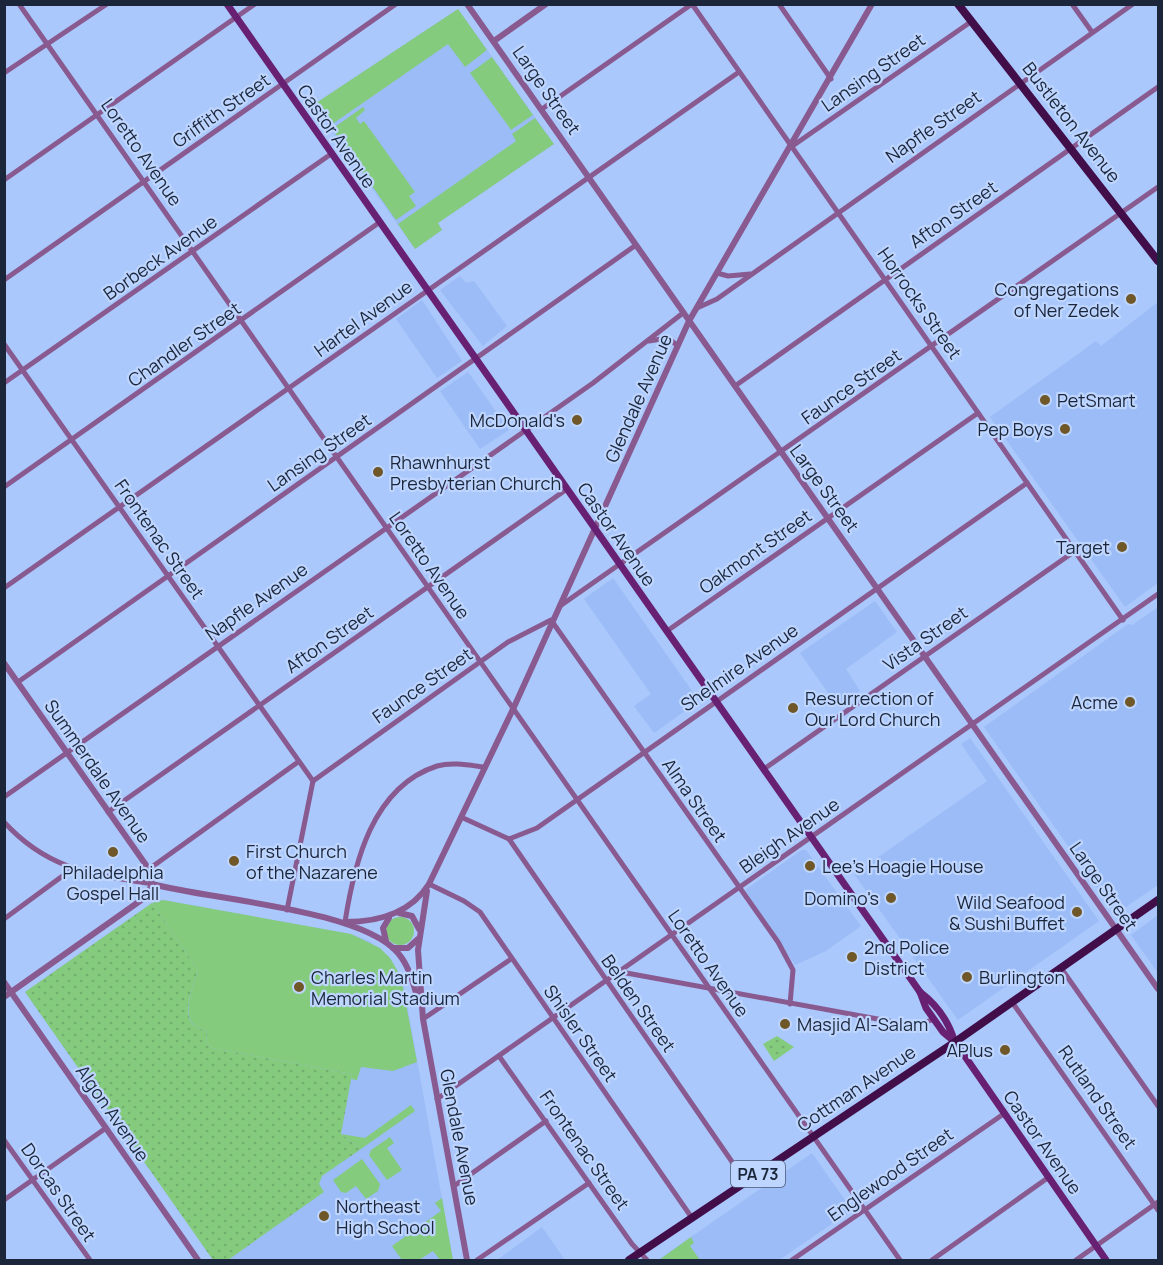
<svg xmlns="http://www.w3.org/2000/svg" width="1163" height="1265" font-family="Manrope,sans-serif">
<style>
.built{fill:#9bbcf6}
.grass{fill:#85cb7d}
.park{fill:url(#park-dots)}
.lines{fill:none;stroke-linecap:round;stroke-linejoin:round}
.minor{stroke:#895a90;stroke-width:5}
.tertiary{stroke:#895a90;stroke-width:6}
.secondary{stroke:#682073;stroke-width:7}
.primary{stroke:#410e49;stroke-width:8}
.poi-dot{fill:#705728;stroke:#bdd5ff;stroke-width:2}
.labels{text-anchor:middle;dominant-baseline:central;stroke-width:4.5;stroke-linejoin:round;paint-order:stroke}
.shield{fill:#bdd5ff;stroke:#4c5a75;stroke-width:1.5}
.shield-label{font-size:16px;font-weight:bold;fill:#1b263a}
.street-label{font-size:18px;fill:#1b263a;stroke:#bdd5ff}
.poi-label{font-size:18px;fill:#1b263a;stroke:#bdd5ff;text-anchor:start}
</style>
<defs>
<pattern id="park-dots" width="8" height="8" patternUnits="userSpaceOnUse" patternTransform="scale(1.5)"><rect width="8" height="8" fill="#85cb7d"/><path d="M2 2h.1M6 6h.1" fill="none" stroke="#72ae6d" stroke-width="1.8" stroke-linecap="round"/></pattern>
</defs>
<rect width="100%" height="100%" fill="#aac8fc"/>
<g class="built">
<polygon points="458,9 554,144 438,223 442,230 415,249 313,105"/>
<polygon points="460,276 466,283 474,281 507,326 483,346 440,290"/>
<polygon points="422,300 462,361 437,378 396,319"/>
<polygon points="1158,302 1158,583 1125,607 990,417 1096,341 1101,346"/>
<polygon points="468,372 509,430 480,449 440,391"/>
<polygon points="613,578 699,701 654,733 634,706 651,694 584,599"/>
<polygon points="875,601 897,632 846,669 860,691 838,707 800,653"/>
<polygon points="1158,607 1158,885 1116,914 984,727 1128,624 1132,625"/>
<polygon points="970,738 1099,921 958,1020 854,874 987,781 961,744"/>
<polygon points="802,850 806,850 861,926 826,951 795,965 745,890"/>
<polygon points="163,900 351,934 369,941 390,958 401,977 405,993 453,1260 213,1260 25,992 152,903"/>
<polygon points="1158,915 1158,973 1131,935"/>
<polygon points="812,1153 852,1210 779,1260 658,1260"/>
<polygon points="542,1227 565,1260 497,1260"/>
</g>
<g class="grass">
<polygon points="458,9 487,50 465,67 448,44 331,125 313,105"/>
<polygon points="492,57 533,115 511,130 470,73"/>
<polygon points="363,107 365,110 356,118 360,124 364,121 415,192 409,196 416,206 396,220 332,129"/>
<polygon points="535,118 554,144 438,223 442,230 415,249 398,224 516,141 512,134"/>
<path d="M163 900 351 934 380 948 390 958 401 977 417 1062 393 1071 361 1067 357 1080 351 1079 352 1074 212 1048 206 1043 207 1031C176 1025 192 991 198 970L152 903Z"/>
<circle cx="400" cy="931" r="14"/>
<polygon points="411,1105 415,1111 361,1149 341,1134 365,1138"/>
<polygon points="390,1137 394,1143 387,1148 402,1170 387,1180 369,1155 371,1150"/>
<polygon points="362,1159 380,1184 378,1191 366,1199 356,1186 346,1193 341,1192 333,1180"/>
<polygon points="442,1198 453,1260 440,1260 433,1251 419,1260 402,1260 392,1246 441,1211 435,1203"/>
<polygon points="691,1237 694,1243 690,1246 700,1260 659,1260"/>
</g>
<g class="park">
<path d="M152 903 198 970C192 991 175 1025 207 1031L206 1043 212 1048 352 1074 341 1134 361 1149 322 1176 319 1184 324 1192 228 1260H213L25 992Z"/>
<polygon points="777,1036 794,1047 774,1061 763,1044"/>
</g>
<g class="lines">
<g class="minor">
<polyline points="19,4 900,1260"/>
<polyline points="692,4 1123,620"/>
<polyline points="779,4 831,79"/>
<polyline points="1072,4 1092,32"/>
<polyline points="4,73 107,4"/>
<polyline points="542,109 692,4"/>
<polyline points="791,147 972,21"/>
<polyline points="4,180 255,4"/>
<polyline points="717,273 728,276 750,274"/>
<polyline points="4,280 396,4"/>
<polyline points="697,308 717,299 1133,4"/>
<polyline points="649,341 668,338 678,346"/>
<polyline points="4,344 313,781"/>
<polyline points="4,383 331,154"/>
<polyline points="735,386 1158,87"/>
<polyline points="4,487 380,222"/>
<polyline points="4,588 739,72"/>
<polyline points="560,606 1158,187"/>
<polyline points="667,631 978,413"/>
<polyline points="18,682 636,245"/>
<polyline points="764,769 1075,551"/>
<polyline points="313,781 508,642 551,620 778,942 793,970 790,1004"/>
<polyline points="4,797 593,383 683,313"/>
<polyline points="108,812 567,489"/>
<polyline points="461,817 509,839 537,828 1027,483"/>
<path d="M4 822C48 870 91 874 152 884"/>
<polyline points="509,839 746,1182"/>
<polyline points="149,869 298,762"/>
<polyline points="429,884 464,901 480,912 692,1218"/>
<polyline points="287,910 313,781"/>
<polyline points="4,919 72,869"/>
<path d="M345 922C354 864 372 787 437 766 452 762 468 765 483 767"/>
<polyline points="1061,968 1158,1106"/>
<polyline points="621,972 916,1026 934,1019"/>
<polyline points="1012,1002 1158,1210"/>
<polyline points="423,1019 511,959"/>
<polyline points="499,1056 632,1244 647,1260"/>
<polyline points="437,1099 1158,594"/>
<polyline points="4,1140 90,1260"/>
<polyline points="454,1186 546,1121"/>
<polyline points="4,1200 106,1128"/>
<polyline points="477,1260 589,1183"/>
<polyline points="792,1260 1005,1113"/>
<polyline points="932,1260 1049,1177"/>
<polyline points="1076,1260 1158,1202"/>
</g>
<g class="tertiary">
<polyline points="467,4 1158,989"/>
<polyline points="494,41 546,4"/>
<polyline points="4,663 146,865 152,884"/>
<path d="M152 884C212 900 360 909 398 953 410 967 414 986 419 1004"/>
<polyline points="427,891 418,950 423,1019 467,1260"/>
<polyline points="399,913 412,916 419,929"/>
<path d="M345 922C378 922 410 914 429 884L514 707 689 321 872 4"/>
<polyline points="386,941 383,928 389,918"/>
<polyline points="393,948 408,948 418,939"/>
<polyline points="4,982 198,1260"/>
<polyline points="4,997 147,896 152,884"/>
</g>
<g class="secondary">
<polyline points="227,4 920,992 926,1008 943,1032 955,1042 1106,1260"/>
<path d="M920 992C937 1005 948 1020 954 1040"/>
</g>
<g class="primary">
<polyline points="958,4 1158,261"/>
<polyline points="629,1260 955,1042 1158,900"/>
</g>
</g>
<g class="poi-dot">
<circle cx="1131" cy="299" r="6"/>
<circle cx="1045" cy="400" r="6"/>
<circle cx="577" cy="420" r="6"/>
<circle cx="1065" cy="429" r="6"/>
<circle cx="378" cy="472" r="6"/>
<circle cx="1122" cy="547" r="6"/>
<circle cx="1130" cy="702" r="6"/>
<circle cx="793" cy="708" r="6"/>
<circle cx="113" cy="852" r="6"/>
<circle cx="234" cy="861" r="6"/>
<circle cx="810" cy="866" r="6"/>
<circle cx="891" cy="898" r="6"/>
<circle cx="1077" cy="912" r="6"/>
<circle cx="852" cy="957" r="6"/>
<circle cx="967" cy="977" r="6"/>
<circle cx="299" cy="987" r="6"/>
<circle cx="785" cy="1024" r="6"/>
<circle cx="1005" cy="1050" r="6"/>
<circle cx="324" cy="1216" r="6"/>
</g>
<g class="labels">
<rect class="shield" x="731" y="1161" width="54" height="26" rx="4.5"/>
<g class="shield-label">
<text x="758" y="1174">PA 73</text>
</g>
<g class="street-label">
<text transform="translate(873 72) rotate(-35)">Lansing Street</text>
<text transform="translate(547 90) rotate(55)">Large Street</text>
<text transform="translate(221 110) rotate(-35)">Griffith Street</text>
<text transform="translate(1072 122) rotate(52)">Bustleton Avenue</text>
<text transform="translate(933 126) rotate(-35)">Napfle Street</text>
<text transform="translate(337 136) rotate(55)">Castor Avenue</text>
<text transform="translate(142 152) rotate(55)">Loretto Avenue</text>
<text transform="translate(953 214) rotate(-35)">Afton Street</text>
<text transform="translate(160 257) rotate(-35)">Borbeck Avenue</text>
<text transform="translate(920 303) rotate(55)">Horrocks Street</text>
<text transform="translate(363 318) rotate(-36)">Hartel Avenue</text>
<text transform="translate(184 344) rotate(-35)">Chandler Street</text>
<text transform="translate(851 386) rotate(-35)">Faunce Street</text>
<text transform="translate(638 398) rotate(-66)">Glendale Avenue</text>
<text transform="translate(319 452) rotate(-35)">Lansing Street</text>
<text transform="translate(825 488) rotate(54)">Large Street</text>
<text transform="translate(617 534) rotate(55)">Castor Avenue</text>
<text transform="translate(160 539) rotate(55)">Frontenac Street</text>
<text transform="translate(755 551) rotate(-35)">Oakmont Street</text>
<text transform="translate(430 565) rotate(55)">Loretto Avenue</text>
<text transform="translate(256 601) rotate(-35)">Napfle Avenue</text>
<text transform="translate(925 638) rotate(-35)">Vista Street</text>
<text transform="translate(329 639) rotate(-35)">Afton Street</text>
<text transform="translate(739 667) rotate(-35)">Shelmire Avenue</text>
<text transform="translate(422 685) rotate(-35)">Faunce Street</text>
<text transform="translate(98 771) rotate(55)">Summerdale Avenue</text>
<text transform="translate(695 800) rotate(55)">Alma Street</text>
<text transform="translate(789 835) rotate(-35)">Bleigh Avenue</text>
<text transform="translate(1104 886) rotate(55)">Large Street</text>
<text transform="translate(709 963) rotate(55)">Loretto Avenue</text>
<text transform="translate(639 1003) rotate(55)">Belden Street</text>
<text transform="translate(581 1033) rotate(55)">Shisler Street</text>
<text transform="translate(856 1088) rotate(-34)">Cottman Avenue</text>
<text transform="translate(1098 1097) rotate(55)">Rutland Street</text>
<text transform="translate(113 1113) rotate(55)">Algon Avenue</text>
<text transform="translate(460 1137) rotate(79)">Glendale Avenue</text>
<text transform="translate(1043 1142) rotate(55)">Castor Avenue</text>
<text transform="translate(585 1150) rotate(55)">Frontenac Street</text>
<text transform="translate(890 1174) rotate(-35)">Englewood Street</text>
<text transform="translate(59 1192) rotate(55)">Dorcas Street</text>
</g>
<g class="poi-label">
<text x="1119" y="289" text-anchor="end">Congregations<tspan x="1119" dy="21">of Ner Zedek</tspan></text>
<text x="1057" y="400">PetSmart</text>
<text x="565" y="420" text-anchor="end">McDonald's</text>
<text x="1053" y="429" text-anchor="end">Pep Boys</text>
<text x="390" y="462">Rhawnhurst<tspan x="390" dy="21">Presbyterian Church</tspan></text>
<text x="1110" y="547" text-anchor="end">Target</text>
<text x="805" y="698">Resurrection of<tspan x="805" dy="21">Our Lord Church</tspan></text>
<text x="1118" y="702" text-anchor="end">Acme</text>
<text x="246" y="851">First Church<tspan x="246" dy="21">of the Nazarene</tspan></text>
<text x="822" y="866">Lee's Hoagie House</text>
<text x="113" y="872" text-anchor="middle">Philadelphia<tspan x="113" dy="21">Gospel Hall</tspan></text>
<text x="879" y="898" text-anchor="end">Domino's</text>
<text x="1065" y="902" text-anchor="end">Wild Seafood<tspan x="1065" dy="21">&amp; Sushi Buffet</tspan></text>
<text x="864" y="947">2nd Police<tspan x="864" dy="21">District</tspan></text>
<text x="311" y="977">Charles Martin<tspan x="311" dy="21">Memorial Stadium</tspan></text>
<text x="979" y="977">Burlington</text>
<text x="797" y="1024">Masjid Al-Salam</text>
<text x="993" y="1050" text-anchor="end">APlus</text>
<text x="336" y="1206">Northeast<tspan x="336" dy="21">High School</tspan></text>
</g>
</g>
<rect width="1163" height="1265" fill="none" stroke="#1b263a" stroke-width="12"/>
</svg>
